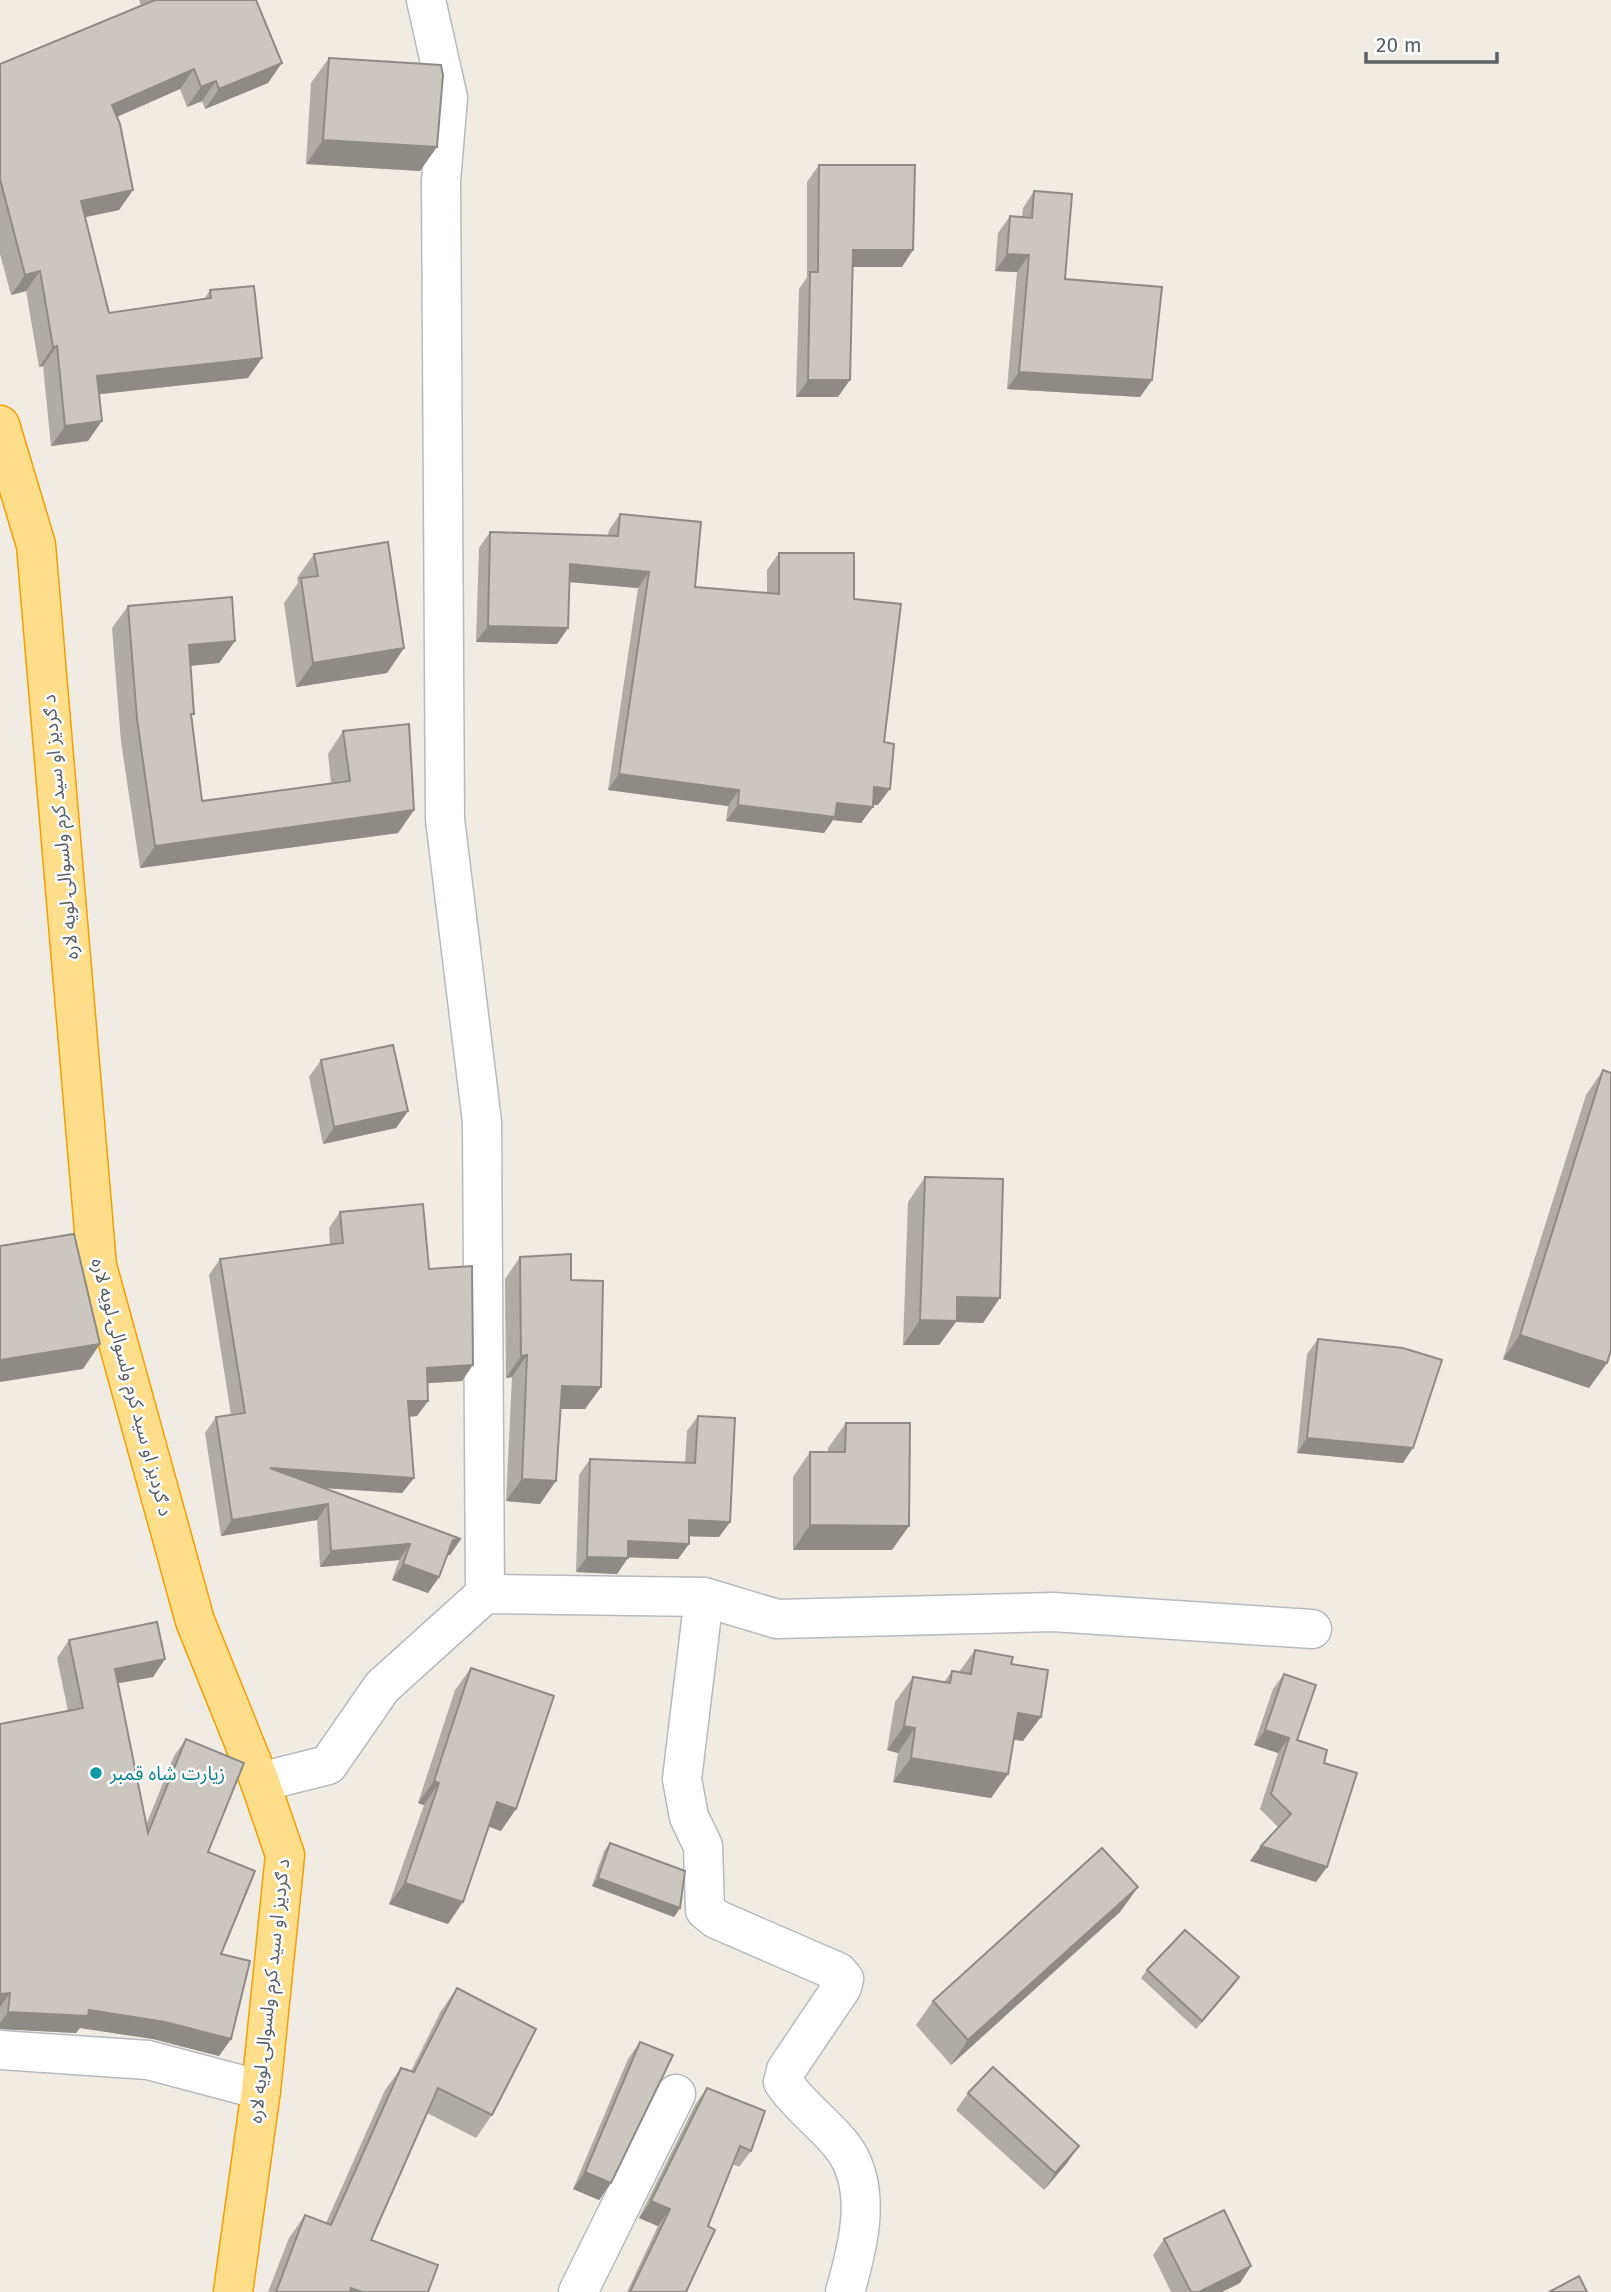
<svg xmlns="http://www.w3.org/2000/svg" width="1611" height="2292" font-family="'Fira Sans','Noto Sans Arabic',sans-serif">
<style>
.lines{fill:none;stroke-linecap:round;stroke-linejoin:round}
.street-casing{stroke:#b6babf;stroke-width:41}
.highway-casing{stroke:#f39f00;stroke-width:41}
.street{stroke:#fff;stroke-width:38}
.highway{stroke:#ffde8b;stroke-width:38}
.wall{fill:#afaba5}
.shaded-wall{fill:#8e8b86}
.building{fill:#cbc7c0;stroke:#8e8b86;stroke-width:2}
.culture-dot{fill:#0f9aa8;stroke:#fff;stroke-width:2.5}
.labels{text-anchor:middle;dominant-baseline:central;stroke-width:5;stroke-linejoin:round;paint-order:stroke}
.street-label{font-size:19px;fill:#5b6065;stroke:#fff}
.culture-label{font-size:19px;fill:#0d838f;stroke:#fff;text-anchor:start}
</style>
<rect width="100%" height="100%" fill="#f0ece3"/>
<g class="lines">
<defs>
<g id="street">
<polyline points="426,0 448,98 441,181 445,819 482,1122 485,1594"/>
<path d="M704 1597 682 1779 689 1817 703 1846 705 1910 716 1919 838 1972 844 1979 842 1987 786 2070 783 2082C799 2106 824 2123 842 2146 874 2187 858 2247 845 2292"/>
<polyline points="260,1782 328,1765 382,1687 485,1594 704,1597 777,1619 1053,1612 1312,1629"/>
<polyline points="0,2050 148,2060 261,2090"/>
<polyline points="578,2292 676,2094"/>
</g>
<polyline id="highway" points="0,425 36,545 97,1266 195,1621 260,1782 285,1855 261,2090 233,2292"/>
</defs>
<use href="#street" class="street-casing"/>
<use href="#highway" class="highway-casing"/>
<use href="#street" class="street"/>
<use href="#highway" class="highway"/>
</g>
<g class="wall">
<polygon points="139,0 256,0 268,83 205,109 202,101 187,107 180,89 117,117 133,190 119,210 85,217 109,313 205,298 210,290 248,378 99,394 88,441 51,446 43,366 39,367 26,291 11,295 0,254 0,64 141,6"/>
<polygon points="329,58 420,171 306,164 311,83"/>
<polygon points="819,165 902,267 852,267 838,397 796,397 799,289 807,277 807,182"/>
<polygon points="1034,191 1065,279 1152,380 1140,397 1007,389 1017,272 995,271 998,233 1010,216 1022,217 1023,208"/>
<polygon points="620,514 695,587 767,593 767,570 779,553 854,599 884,742 878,805 873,805 861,823 833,820 824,833 726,821 728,806 608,790 638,588 569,582 568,628 557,644 476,642 479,548 490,532 608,535 609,530"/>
<polygon points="314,554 404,648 387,673 296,687 284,603 298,583 297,578"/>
<polygon points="128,606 235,641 219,663 191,666 192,718 202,801 331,783 328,754 343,731 414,810 398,833 140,868 121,742 112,628"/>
<polygon points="321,1060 408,1111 396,1128 323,1144 309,1077"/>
<polygon points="1603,1070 1607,1363 1589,1388 1503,1359 1586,1095"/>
<polygon points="925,1177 983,1323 956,1322 939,1345 903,1345 908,1202"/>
<polygon points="340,1212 429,1269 462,1381 428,1383 428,1401 417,1416 409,1417 414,1478 402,1493 325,1488 461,1539 450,1555 447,1555 439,1577 428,1593 392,1580 399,1560 320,1567 317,1520 221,1536 205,1433 216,1417 231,1415 209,1275 220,1259 330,1245 329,1228"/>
<polygon points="520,1257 571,1280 601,1387 585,1409 560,1409 540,1504 506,1501 512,1377 506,1378 505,1279"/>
<polygon points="1318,1339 1403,1463 1297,1453 1307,1354"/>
<polygon points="698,1416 730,1522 719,1537 689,1536 689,1544 678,1559 628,1557 617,1574 576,1572 579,1475 590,1459 685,1463 687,1431"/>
<polygon points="846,1423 892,1550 793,1550 793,1477 810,1452 828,1452 828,1448"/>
<polygon points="69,1640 165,1659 153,1677 118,1683 146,1825 174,1756 186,1739 208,1852 231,2039 219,2056 153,2039 80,2028 76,2033 0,2029 0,1724 68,1711 57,1658"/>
<polygon points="975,1650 1011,1664 1023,1741 1014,1740 1008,1774 991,1798 893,1782 898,1753 887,1750 895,1702 913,1677 944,1682 952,1671 959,1672"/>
<polygon points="471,1668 501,1831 489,1826 448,1924 389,1904 424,1805 418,1803 455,1690"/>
<polygon points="1284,1674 1297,1740 1324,1763 1327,1867 1316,1882 1250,1861 1261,1846 1278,1827 1260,1809 1278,1753 1254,1745 1273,1689"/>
<polygon points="610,1843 680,1908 674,1917 592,1886 604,1851"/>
<polygon points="1138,1887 1120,1912 951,2065 916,2025 933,2001"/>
<polygon points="1147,1970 1239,1977 1196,2029 1141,1978"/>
<polygon points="457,1988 492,2115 476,2138 427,2113 371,2240 428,2292 268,2292 289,2238 305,2215 326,2223 385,2090 401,2068 411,2071 441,2011"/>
<polygon points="640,2042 611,2183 599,2200 573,2189 628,2059"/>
<polygon points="707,2088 751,2151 739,2167 733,2164 708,2226 686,2292 627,2292 658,2226 639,2218 695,2105"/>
<polygon points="968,2093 1067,2163 1044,2190 956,2110"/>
<polygon points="1164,2239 1251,2266 1240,2283 1222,2292 1171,2292 1153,2255"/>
</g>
<g class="shaded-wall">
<polygon points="282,63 268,83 205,109 219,89"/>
<polygon points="194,69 180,89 98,125 112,105"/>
<polygon points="216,81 202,101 187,107 201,87"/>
<polygon points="323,140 437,147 420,171 306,164"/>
<polygon points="133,190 119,210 67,221 81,201"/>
<polygon points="853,250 913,250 902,267 841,267"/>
<polygon points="1007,254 1029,255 1017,272 995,271"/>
<polygon points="40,271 26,291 11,295 25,275"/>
<polygon points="57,346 43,366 39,367 53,347"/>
<polygon points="262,358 248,378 83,396 97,376"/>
<polygon points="1019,372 1152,380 1140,397 1007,389"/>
<polygon points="808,380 850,380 838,397 796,397"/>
<polygon points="102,421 88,441 51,446 65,426"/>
<polygon points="570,564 649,572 638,588 558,581"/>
<polygon points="488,626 568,628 557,644 476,642"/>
<polygon points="235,641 219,663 173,667 189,645"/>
<polygon points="404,648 387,673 296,687 313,663"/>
<polygon points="619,774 739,790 728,806 608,790"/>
<polygon points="874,787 890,789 878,805 863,804"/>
<polygon points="837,803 873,807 861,823 833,820 824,833 726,821 738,805"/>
<polygon points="414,810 398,833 140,868 155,846"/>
<polygon points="408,1111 396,1128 323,1144 334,1127"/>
<polygon points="957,1297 1000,1298 983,1323 956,1322 939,1345 903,1345 920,1320"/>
<polygon points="1520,1335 1607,1363 1589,1388 1503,1359"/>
<polygon points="100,1344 83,1369 0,1382 0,1360"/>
<polygon points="527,1355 512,1377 506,1378 521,1356"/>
<polygon points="473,1365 462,1381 416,1384 427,1368"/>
<polygon points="562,1386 601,1387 585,1409 546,1409"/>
<polygon points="408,1401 428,1401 417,1416 397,1417"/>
<polygon points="1307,1438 1413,1448 1403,1463 1297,1453"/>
<polygon points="270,1468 414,1478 402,1493 259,1484"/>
<polygon points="522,1479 556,1481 540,1504 506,1501"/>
<polygon points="328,1504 317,1520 221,1536 232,1520"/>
<polygon points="689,1520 730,1522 719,1537 678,1536"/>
<polygon points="810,1525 909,1526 892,1550 793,1550"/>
<polygon points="461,1539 450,1555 442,1556 453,1540"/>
<polygon points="628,1541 689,1544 678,1559 617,1557"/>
<polygon points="410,1544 399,1560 320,1567 331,1551"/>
<polygon points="587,1557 628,1558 617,1574 576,1572"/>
<polygon points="403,1564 439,1577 428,1593 392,1580"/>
<polygon points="165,1659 153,1677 103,1686 115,1669"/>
<polygon points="1018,1713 1041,1717 1023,1741 1001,1738"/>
<polygon points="904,1726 915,1728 898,1753 887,1750"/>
<polygon points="1265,1730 1289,1738 1278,1753 1254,1745"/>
<polygon points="911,1758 1008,1774 991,1798 893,1782"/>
<polygon points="434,1781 439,1783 424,1805 418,1803"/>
<polygon points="497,1802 516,1809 501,1831 481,1824"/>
<polygon points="1261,1846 1327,1867 1316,1882 1250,1861"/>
<polygon points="598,1878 680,1908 674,1917 592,1886"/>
<polygon points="405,1883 463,1902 448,1924 389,1904"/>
<polygon points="1138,1887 1120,1912 951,2065 968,2040"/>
<polygon points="1239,1977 1233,1986 1196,2029 1202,2021"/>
<polygon points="10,1993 0,2007 0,1994"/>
<polygon points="89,2010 165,2022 231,2039 219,2056 153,2039 80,2028 76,2033 0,2029 0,2023 8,2012"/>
<polygon points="1079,2146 1067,2163 1044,2190 1055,2173"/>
<polygon points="585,2172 611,2183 599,2200 573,2189"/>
<polygon points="651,2201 670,2209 658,2226 639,2218"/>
<polygon points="1251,2266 1240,2283 1222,2292 1199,2292"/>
<polygon points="351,2288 362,2292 348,2292"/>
</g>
<g class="building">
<polygon points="155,0 256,0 282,63 219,89 216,81 201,87 194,69 112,105 120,124 133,190 81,201 109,313 211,298 210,290 254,286 262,358 97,376 102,421 65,426 57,346 53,347 40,271 25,275 0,179 0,64"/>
<polygon points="329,58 441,65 443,75 437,147 323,140"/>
<polygon points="819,165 915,165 913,250 853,250 850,380 808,380 810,272 818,272"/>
<polygon points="1034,191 1072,194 1065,279 1162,287 1152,380 1019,372 1029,255 1007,254 1010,216 1032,218"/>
<polygon points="620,514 701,522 695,587 779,594 779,553 854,553 854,599 901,604 884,742 894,744 890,789 874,787 873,807 837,803 835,817 738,805 739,790 619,774 649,572 570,564 568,628 488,626 490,532 618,536"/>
<polygon points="388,542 404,648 313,663 301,578 318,576 314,554"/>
<polygon points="232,597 235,641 189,645 194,714 191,714 202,801 350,781 343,731 409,724 414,810 155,846 137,719 128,606"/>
<polygon points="393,1045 408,1111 334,1127 321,1060"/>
<polygon points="1603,1070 1611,1073 1611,1350 1607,1363 1520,1335"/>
<polygon points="925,1177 1003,1179 1000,1298 957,1297 957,1321 920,1320"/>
<polygon points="423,1204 429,1269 472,1266 473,1365 427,1368 428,1401 408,1401 414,1478 270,1468 461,1539 453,1540 439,1577 403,1564 410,1544 331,1551 328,1504 232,1520 216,1417 245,1413 220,1259 343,1243 340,1212"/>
<polygon points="74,1234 100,1344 0,1360 0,1246"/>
<polygon points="571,1254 571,1280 603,1281 601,1387 562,1386 556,1481 522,1479 527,1355 521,1356 520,1257"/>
<polygon points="1318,1339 1403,1348 1442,1360 1413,1448 1307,1438"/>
<polygon points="698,1416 735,1418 730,1522 689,1520 689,1544 628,1541 628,1558 587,1557 590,1459 695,1463"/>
<polygon points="846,1423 910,1423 909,1526 810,1525 810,1452 845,1452"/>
<polygon points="157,1622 165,1659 115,1669 148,1833 186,1739 244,1763 208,1852 255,1871 221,1954 250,1961 231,2039 165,2022 89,2010 88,2016 8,2012 10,1993 0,1994 0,1724 83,1708 69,1640"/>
<polygon points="975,1650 1013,1657 1011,1664 1048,1670 1041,1717 1018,1713 1008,1774 911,1758 915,1728 904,1726 913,1677 950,1683 952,1671 971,1674"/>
<polygon points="471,1668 554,1696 516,1809 497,1802 463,1902 405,1883 439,1783 434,1781"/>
<polygon points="1284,1674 1316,1685 1297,1740 1327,1750 1324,1763 1357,1773 1327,1867 1261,1846 1291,1814 1271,1794 1289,1738 1265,1730"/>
<polygon points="610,1843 685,1871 680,1908 598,1878"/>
<polygon points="1102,1848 1138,1887 968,2040 933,2001"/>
<polygon points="1185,1930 1239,1977 1202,2021 1147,1970"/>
<polygon points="457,1988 536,2029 492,2115 438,2088 371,2240 438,2265 428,2292 362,2292 351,2288 350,2292 276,2292 305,2215 331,2225 401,2068 414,2072"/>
<polygon points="640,2042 673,2055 611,2183 585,2172"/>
<polygon points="993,2067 1079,2146 1055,2173 968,2093"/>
<polygon points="707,2088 765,2111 751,2151 740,2146 708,2226 715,2230 686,2292 630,2292 670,2209 651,2201"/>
<polygon points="1224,2210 1251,2266 1199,2292 1191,2292 1164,2239"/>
<polygon points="1579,2276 1587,2292 1549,2292"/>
</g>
<circle class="culture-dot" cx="96" cy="1773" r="7"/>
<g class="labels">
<g class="street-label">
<text transform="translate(60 827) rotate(-95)">د ګردیز او سید کرم ولسوالۍ لویه لاره</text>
<text transform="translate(132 1387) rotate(75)">د ګردیز او سید کرم ولسوالۍ لویه لاره</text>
<text transform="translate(269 1991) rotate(-84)">د ګردیز او سید کرم ولسوالۍ لویه لاره</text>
</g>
<g class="culture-label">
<text x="110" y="1773">زیارت شاه قمبر</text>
</g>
</g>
<path d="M1366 52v10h131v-10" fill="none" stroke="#5b6065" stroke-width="3.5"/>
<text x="1376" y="52" font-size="21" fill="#5b6065" stroke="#ffffff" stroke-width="5" paint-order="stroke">20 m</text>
</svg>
